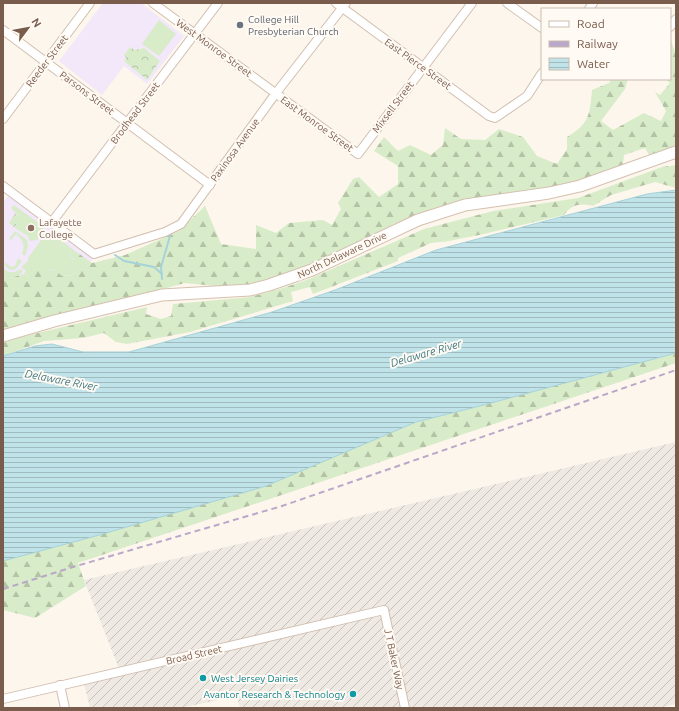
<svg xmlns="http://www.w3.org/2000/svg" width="679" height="711" font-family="Ubuntu,sans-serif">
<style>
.industrial{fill:url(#industrial-furrows)}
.education{fill:#f3e8fa}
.grass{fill:#d8ecc9}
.forest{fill:url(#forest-firs)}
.park{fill:url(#park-crowns)}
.garden{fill:url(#garden-furrows)}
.water{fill:url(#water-rules);stroke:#a5d3da}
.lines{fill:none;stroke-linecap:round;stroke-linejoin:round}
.stream{stroke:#a5d3da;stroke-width:2}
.street-casing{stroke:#d1beb0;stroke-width:10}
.secondary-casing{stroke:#d6c0b0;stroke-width:13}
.street{stroke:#fff;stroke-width:8}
.secondary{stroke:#fff;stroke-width:11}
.rail{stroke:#b9a8c9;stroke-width:2;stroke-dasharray:6 4;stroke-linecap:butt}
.worship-dot{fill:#6b7280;stroke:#fffaf3;stroke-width:1.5}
.education-dot{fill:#8d6e63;stroke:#fffaf3;stroke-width:1.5}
.culture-dot{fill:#0f9aa8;stroke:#fffaf3;stroke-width:1.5}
.labels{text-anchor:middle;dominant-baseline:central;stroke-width:4;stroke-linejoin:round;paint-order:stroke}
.worship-label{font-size:10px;fill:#5b616d;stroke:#fffaf3;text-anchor:start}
.street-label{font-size:10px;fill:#7a5c4d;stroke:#fffaf3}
.education-label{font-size:10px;fill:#785e54;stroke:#fffaf3;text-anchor:start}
.culture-label{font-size:10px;fill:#0d838f;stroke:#fffaf3;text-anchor:start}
.water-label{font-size:11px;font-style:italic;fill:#437c86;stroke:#fffaf3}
</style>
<defs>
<pattern id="industrial-furrows" width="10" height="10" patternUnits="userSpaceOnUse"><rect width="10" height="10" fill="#efe9e4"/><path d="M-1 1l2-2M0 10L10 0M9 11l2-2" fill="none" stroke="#c7c0bb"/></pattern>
<pattern id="forest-firs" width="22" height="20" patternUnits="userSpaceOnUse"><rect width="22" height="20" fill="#d8ecc9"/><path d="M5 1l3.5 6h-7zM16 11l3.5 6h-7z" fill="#b4c2a5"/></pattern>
<pattern id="park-crowns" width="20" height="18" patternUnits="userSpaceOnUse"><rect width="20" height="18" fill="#d8ecc9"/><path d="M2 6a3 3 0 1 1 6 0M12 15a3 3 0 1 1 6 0" fill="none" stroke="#b4c2a5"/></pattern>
<pattern id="garden-furrows" width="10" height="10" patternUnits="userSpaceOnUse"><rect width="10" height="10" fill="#d8ecc9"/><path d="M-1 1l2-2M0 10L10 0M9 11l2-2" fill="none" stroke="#b4c2a5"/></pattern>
<pattern id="water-rules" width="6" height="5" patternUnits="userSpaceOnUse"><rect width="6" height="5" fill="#bfe3e8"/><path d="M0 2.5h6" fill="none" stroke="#a0bbbe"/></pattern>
</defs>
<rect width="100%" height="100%" fill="#fdf6ec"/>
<polygon class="industrial" points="676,442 676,704 659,708 240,708 237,696 181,708 90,708 83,679 120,671 84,580"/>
<g class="education">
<polygon points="103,3 141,3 184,36 147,84 124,66 102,95 59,61"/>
<polygon points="11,192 94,254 90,265 3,293 3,202"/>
</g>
<g class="grass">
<polygon points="159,20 176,34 159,56 142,44"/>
<polygon points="14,205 44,227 43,231 37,240 30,241 28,236 18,230 18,226 15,222 17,214 11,208"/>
<path d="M15 231 27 240 28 247 25 256 22 254C26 245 22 239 16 234L11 240 9 239Z"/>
<polygon points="50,232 56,236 53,241 59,247 65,243 71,248 69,254 79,267 72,275 62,276 54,269 28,276 24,274 26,271 21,267 28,261 28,258 46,233"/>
<polygon points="18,258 22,261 16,269 11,270 5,266 5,262 11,267 15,266"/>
<path d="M3 268C8 273 14 274 20 269L23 271 18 276 7 279 3 276Z"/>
</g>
<g class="forest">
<path d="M671 41 676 54V146L649 155 645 148 624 155 623 164 609 173 556 189 485 196 429 211 394 224 298 273 260 283 225 287 185 283 3 333V276L7 279 24 274 28 276 43 267 50 271 54 269 62 276 72 275 79 267 74 263V259L69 254 71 248 92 263 125 255 179 231 205 206 221 244 256 249V225L276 233 289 223 323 220 332 225 341 209 338 203 353 179 359 177 379 197 398 184V166L374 151 384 137 398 151 410 145 431 155 443 145 445 128 461 139 485 140 499 129 523 137 537 156 557 164 567 149V137C589 124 590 115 592 90L609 83 611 79H628L625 89 601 121 613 130 644 113 661 121 666 111 655 92 660 95 670 83 665 79H670Z"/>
<path d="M676 165V188L655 182 611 195 593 206C581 203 572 204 564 215L484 234 449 241 431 243 398 258V261L313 294 310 287 291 292 293 301 190 332 127 344 116 342 104 333 83 338 44 341 3 356V343L25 336 147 307 146 314 161 319 171 316 173 304 250 297 283 288 309 279 424 229 493 211 578 198 662 167Z"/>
<polygon points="56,236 65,243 58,247 53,241"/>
<polygon points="676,353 676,363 78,563 86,586 35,618 3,610 3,561 266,486 416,422 480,406"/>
</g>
<polygon class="park" points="130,47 135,50 144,48 160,61 147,80 124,61 126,58 124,55"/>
<polygon class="garden" points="16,213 17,218 15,222 18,226 18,230 9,223"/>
<polygon class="water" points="676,190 676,353 480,406 416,422 266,486 103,534 3,561 3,356 35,346 52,344 83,352 129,352 272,312 335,290 436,250 647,194"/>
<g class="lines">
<g class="stream">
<polyline points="115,255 124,261 154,267 162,274"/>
<polyline points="162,279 161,267 170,236"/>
</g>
<defs>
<g id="street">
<polyline points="153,3 358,154 472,3"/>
<polyline points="336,3 489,116 495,118 527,96 542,73"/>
<polyline points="507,3 542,28"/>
<polyline points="589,9 593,3"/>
<polyline points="670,27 676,19"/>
<polyline points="3,30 210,185"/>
<polyline points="3,119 90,3"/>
<polyline points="3,186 94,254 165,232 181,224 276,93 346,3"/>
<polyline points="52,222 218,3"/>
<polyline points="60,685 65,708"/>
<polyline points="3,699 384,610 405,708"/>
</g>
<polyline id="secondary" points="3,336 54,321 162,295 250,290 269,285 312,270 418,220 465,205 549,193 580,186 676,152"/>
</defs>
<use href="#street" class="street-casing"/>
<use href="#secondary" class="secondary-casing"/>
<use href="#street" class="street"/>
<use href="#secondary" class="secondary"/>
<polyline class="rail" points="3,589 73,567 282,506 676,370"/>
</g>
<circle class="worship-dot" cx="240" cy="25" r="4"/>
<circle class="education-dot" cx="31" cy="228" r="4"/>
<g class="culture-dot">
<circle cx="203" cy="678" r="4"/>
<circle cx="353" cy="694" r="4"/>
</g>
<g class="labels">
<g class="worship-label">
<text x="248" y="19">College Hill<tspan x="248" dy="12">Presbyterian Church</tspan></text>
</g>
<g class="street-label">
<text transform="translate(214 48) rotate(36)">West Monroe Street</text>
<text transform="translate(47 61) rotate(-53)">Reeder Street</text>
<text transform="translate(418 64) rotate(36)">East Pierce Street</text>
<text transform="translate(87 93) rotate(37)">Parsons Street</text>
<text transform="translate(393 107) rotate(-53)">Mixsell Street</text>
<text transform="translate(135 113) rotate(-53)">Brodhead Street</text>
<text transform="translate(317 124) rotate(36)">East Monroe Street</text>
<text transform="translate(235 150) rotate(-54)">Paxinosa Avenue</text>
<text transform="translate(342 255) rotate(-25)">North Delaware Drive</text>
<text transform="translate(194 655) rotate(-13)">Broad Street</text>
<text transform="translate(394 659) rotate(78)">J T Baker Way</text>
</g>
<g class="education-label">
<text x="39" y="222">Lafayette<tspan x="39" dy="12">College</tspan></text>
</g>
<g class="culture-label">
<text x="211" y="678">West Jersey Dairies</text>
<text x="345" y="694" text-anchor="end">Avantor Research &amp; Technology</text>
</g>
<g class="water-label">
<text transform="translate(426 353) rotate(-16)">Delaware River</text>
<text transform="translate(61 380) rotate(11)">Delaware River</text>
</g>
</g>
<rect width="679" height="711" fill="none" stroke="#7a5c4d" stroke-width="8"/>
<rect x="541" y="8" width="130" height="72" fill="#fffaf3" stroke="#cabbb1"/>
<rect x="549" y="21" width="20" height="6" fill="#ffffff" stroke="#cabbb1"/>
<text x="577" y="28" font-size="12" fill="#7a5c4d">Road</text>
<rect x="549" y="41" width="20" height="6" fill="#b9a8c9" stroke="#cabbb1"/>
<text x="577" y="48" font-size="12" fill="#7a5c4d">Railway</text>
<rect x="549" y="58" width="20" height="12" fill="url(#water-rules)" stroke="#cabbb1"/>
<text x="577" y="68" font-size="12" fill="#7a5c4d">Water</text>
<g transform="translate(28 28) rotate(58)" stroke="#fffaf3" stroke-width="3" paint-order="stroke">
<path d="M0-3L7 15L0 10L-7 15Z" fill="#7a5c4d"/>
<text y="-6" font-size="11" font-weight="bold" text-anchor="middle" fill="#7a5c4d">N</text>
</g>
</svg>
